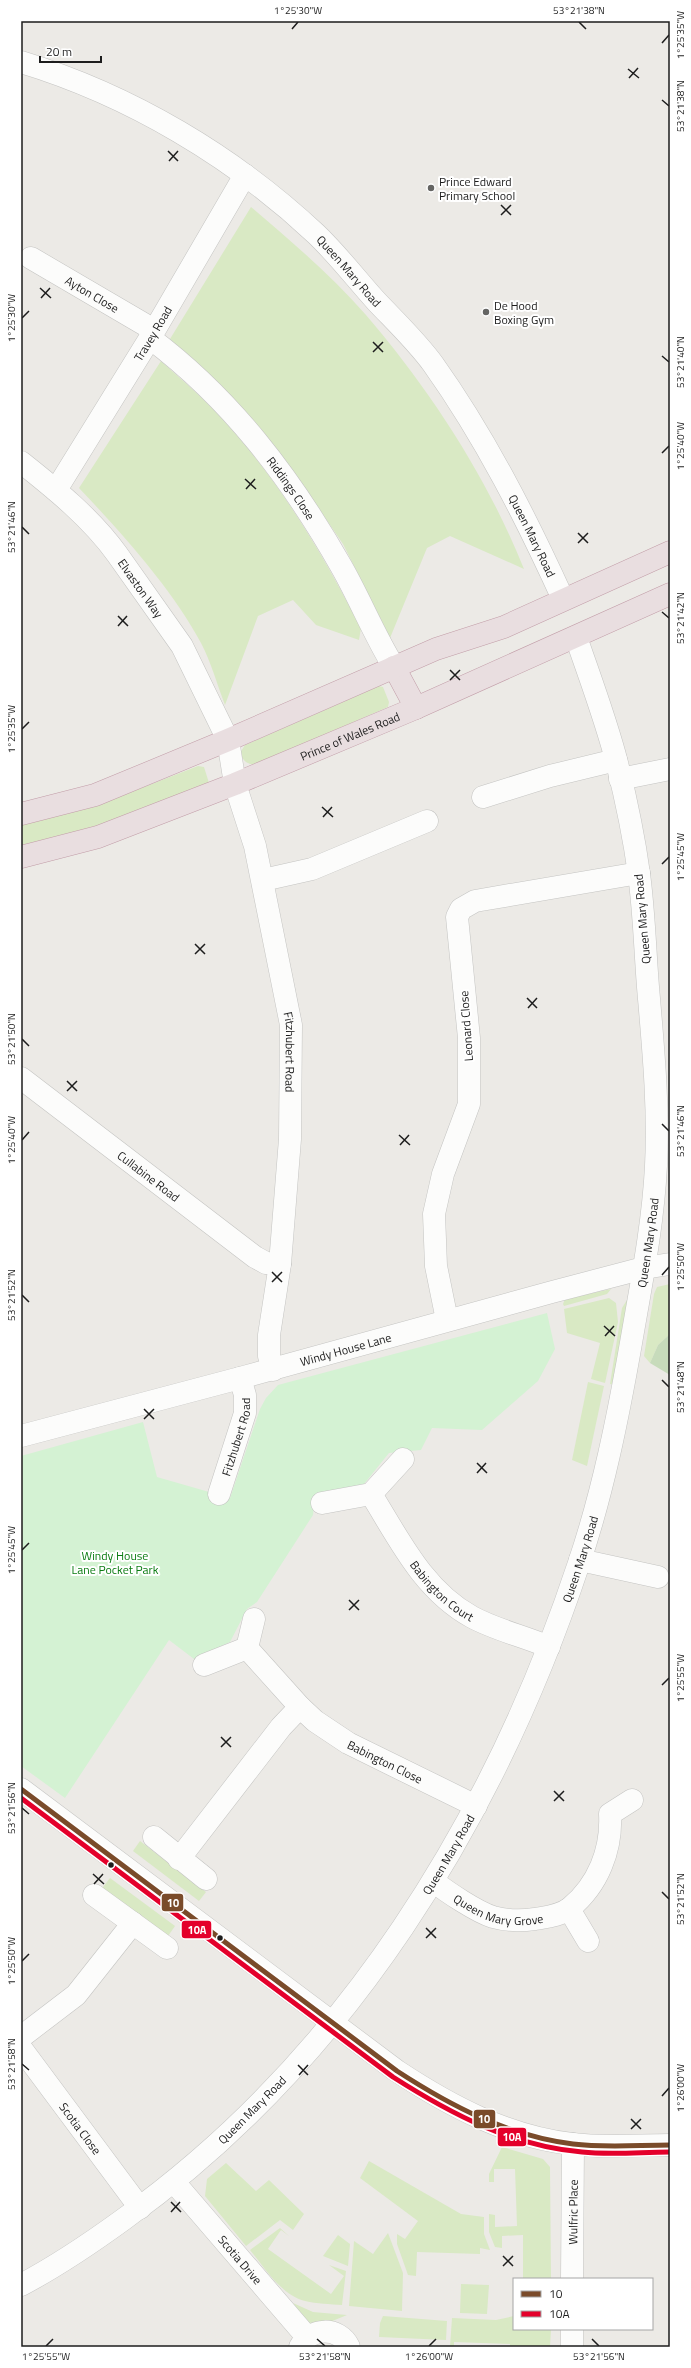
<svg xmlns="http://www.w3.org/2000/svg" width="691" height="2368" font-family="'Titillium Web',sans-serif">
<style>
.grass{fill:#d9e9c4}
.forest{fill:#c7dbbb}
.park{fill:#d4f2d3}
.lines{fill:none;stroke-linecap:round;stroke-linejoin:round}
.street-casing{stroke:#c4c4c2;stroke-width:23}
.highway-casing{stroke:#c29da8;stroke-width:23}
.street{stroke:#fcfcfb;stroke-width:22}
.highway{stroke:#e9dee0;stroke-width:22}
.bus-1-casing{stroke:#fff;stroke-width:8}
.bus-2-casing{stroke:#fff;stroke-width:8}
.bus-1{stroke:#7a4b2a;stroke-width:5}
.bus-2{stroke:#e4002b;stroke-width:5}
.ticks{fill:none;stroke:#1d1d1d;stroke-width:1.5}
.poi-dot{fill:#656563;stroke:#fff;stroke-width:1.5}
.bus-dot{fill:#1d1d1d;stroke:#fff;stroke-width:1.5}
.labels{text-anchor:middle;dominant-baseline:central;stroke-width:4;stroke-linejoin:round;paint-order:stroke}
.poi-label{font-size:12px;fill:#1d1d1d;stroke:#fff;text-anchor:start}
.street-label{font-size:12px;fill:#1d1d1d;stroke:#fff}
.park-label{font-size:12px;fill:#0b7c12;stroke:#fff}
.line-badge{stroke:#fff;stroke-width:1.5}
.badge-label{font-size:11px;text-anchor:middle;font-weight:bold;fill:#fff}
.neatline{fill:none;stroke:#1d1d1d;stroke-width:1.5}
.ticks-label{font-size:10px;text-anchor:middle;fill:#1d1d1d}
</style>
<rect width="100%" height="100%" fill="#eceae6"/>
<g class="grass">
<path d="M251 207C291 241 332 276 366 315 431 391 487 477 524 569L450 536 427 548 390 638 343 544 302 484 233 399 170 339Z"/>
<path d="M161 361C183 381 206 400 225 422 281 483 323 555 361 628L359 640 316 625 293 600 258 616 225 705C217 684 211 662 201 643 173 590 120 531 79 488Z"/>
<path d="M379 686 383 687 389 702 388 707 255 765C247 764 243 761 240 753L245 745Z"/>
<polygon points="198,766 204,767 209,783 128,817 60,837 21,845 21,823 126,794"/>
<polygon points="670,1284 670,1334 658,1345 650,1363 644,1356 654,1294 657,1287"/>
<polygon points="611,1289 607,1294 564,1306 563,1304 565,1299"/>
<polygon points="609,1298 616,1303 618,1322 605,1383 591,1379 600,1343 567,1333 564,1309"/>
<polygon points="627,1300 628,1304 615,1385 610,1384 622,1308"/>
<polygon points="588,1382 604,1386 587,1466 572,1460"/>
<polygon points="140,1841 206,1892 199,1901 133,1851"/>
<polygon points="110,1878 175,1926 166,1939 100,1891"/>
<polygon points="502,2147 543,2159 550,2167 551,2279 523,2279 523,2235 502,2236 502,2248 495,2247 489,2232 489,2214 495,2215 495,2227 517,2226 515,2169 494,2169 494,2182 489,2182 489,2174"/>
<polygon points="369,2161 461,2214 484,2217 484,2234 490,2250 480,2248 480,2254 417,2252 416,2276 408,2275 397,2244 397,2234 405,2239 418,2221 360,2178"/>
<polygon points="226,2163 256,2191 269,2180 304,2214 293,2230 280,2220 246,2246 205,2196 207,2179"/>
<path d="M280 2228 289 2236 281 2230 268 2249 331 2294 344 2276 329 2265 346 2271 342 2305C330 2304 317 2304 305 2301 281 2295 265 2268 250 2250Z"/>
<polygon points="388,2233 403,2273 402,2311 349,2306 354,2241 373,2254"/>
<polygon points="338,2235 350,2244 348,2266 323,2256"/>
<polygon points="461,2284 489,2285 487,2314 460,2313"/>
<polygon points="293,2303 313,2312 347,2315 330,2322 308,2323"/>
<polygon points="383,2316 447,2321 446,2340 379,2337 380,2323"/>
<polygon points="514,2316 514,2329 551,2329 550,2347 510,2347 510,2344 454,2342 454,2347 450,2347 452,2318 496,2320"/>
</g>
<polygon class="forest" points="670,1334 670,1375 650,1363 658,1345"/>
<polygon class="park" points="547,1313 555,1349 538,1381 482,1430 432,1428 421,1450 389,1453 364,1484 315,1495 313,1515 257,1602 247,1609 230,1642 194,1659 169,1640 65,1798 21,1766 21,1456 143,1422 157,1477 230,1498 260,1409 266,1398 278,1385"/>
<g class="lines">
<defs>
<g id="street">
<path id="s1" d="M21 62C130 95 234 157 316 234 338 255 357 280 377 302 396 322 417 342 433 364 485 437 526 518 563 599"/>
<path id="s2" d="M31 258 154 330"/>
<path id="s3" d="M150 338C231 399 291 478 341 566 360 599 374 635 394 667"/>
<path id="s4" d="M21 462C55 489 91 518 117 554L182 646 228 740 235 784 255 846 291 1025 290 1139 280 1264 269 1335V1356L273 1370"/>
<path id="s5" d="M56 490 150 338 245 175"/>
<polyline points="620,779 670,769"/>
<polyline points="483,797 550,776 616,760"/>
<polyline points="263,880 312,869 427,821"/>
<path id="s6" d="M21 1078 255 1257 266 1263 280 1264"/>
<polyline points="447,1320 436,1266 434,1214 443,1174 469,1104 469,1038 457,917 461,909 475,901 639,873"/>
<path id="s7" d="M21 1436 240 1378 552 1292 644 1268 670 1264"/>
<path id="s8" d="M219 1494 245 1413V1395L240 1378"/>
<path id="s9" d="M371 1494C399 1539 423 1590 472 1617 496 1630 523 1636 549 1647"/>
<polyline points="322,1503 371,1494 403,1459"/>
<polyline points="580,1560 658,1577"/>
<polyline points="247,1648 300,1707"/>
<polyline points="204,1665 247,1648 254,1619"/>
<path d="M21 1789 397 2071C450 2106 508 2137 572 2144 604 2148 638 2145 670 2145"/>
<polyline points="154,1837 206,1879"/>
<path id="s10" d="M179 1859 281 1727 300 1707 315 1721 348 1743 476 1806"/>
<path id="s11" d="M433 1881C447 1892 477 1912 493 1917 507 1921 521 1921 535 1919 546 1917 560 1916 570 1908 598 1885 612 1850 610 1814L632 1800"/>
<polyline points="94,1895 167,1948"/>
<polyline points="569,1909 588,1941"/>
<polyline points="21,2037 76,1995 133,1923"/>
<path id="s12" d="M21 2048 140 2208"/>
<path id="s13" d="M174 2182 307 2337"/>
<path id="s14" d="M572 2279 573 2144"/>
<path id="s15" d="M21 2285C57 2266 91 2243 124 2219 346 2060 494 1819 579 1563 603 1492 618 1417 631 1343 641 1285 653 1225 656 1166 659 1106 653 1046 648 987 645 949 644 911 639 874 634 837 626 799 617 763 606 720 590 678 576 637"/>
<path d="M300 2347C310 2327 339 2326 349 2347"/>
<polyline points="572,2347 572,2329"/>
</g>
<g id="highway">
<polyline points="394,667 416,708"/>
<polyline points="21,814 95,795 228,740 436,649 504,627 670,552"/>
<path id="s16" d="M21 857 98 837 235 784 416 708 670 594"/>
</g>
</defs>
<use href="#street" class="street-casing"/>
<use href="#highway" class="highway-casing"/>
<use href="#street" class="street"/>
<use href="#highway" class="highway"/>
<defs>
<path id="bus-1" d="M21 1789 397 2071C451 2106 508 2136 573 2144 605 2148 638 2145 670 2145"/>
<path id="bus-2" d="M21 1798 393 2077C451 2114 512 2146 582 2152 611 2155 641 2152 670 2152"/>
</defs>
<use href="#bus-1" class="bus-1-casing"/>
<use href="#bus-2" class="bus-2-casing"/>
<use href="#bus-1" class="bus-1"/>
<use href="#bus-2" class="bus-2"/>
</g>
<path class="ticks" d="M579 22 586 29M292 29 298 22M662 43 669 35M628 69 639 78M629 78 638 68M662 100 669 106M168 151 178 161M169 161 178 151M501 205 511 215M501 215 511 205M40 288 51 298M41 298 50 288M22 318 29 311M373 342 383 352M373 352 383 342M662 356 669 362M662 453 669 446M245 479 256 489M246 489 255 479M22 527 29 534M578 533 588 543M578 543 588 533M662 612 669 618M118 616 128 626M118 626 127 616M450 670 460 680M450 680 460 670M22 729 29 722M322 807 333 817M323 817 332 807M662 864 669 857M195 944 205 954M195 954 205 944M527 998 537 1008M528 1008 537 998M22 1039 29 1046M67 1081 77 1091M67 1091 77 1081M662 1124 669 1131M399 1135 410 1145M22 1140 29 1132M400 1145 409 1135M272 1272 282 1282M662 1275 669 1267M272 1282 282 1272M22 1295 29 1302M604 1326 615 1336M605 1336 614 1326M662 1380 669 1387M144 1409 154 1419M144 1419 154 1409M477 1463 487 1473M477 1473 486 1463M22 1550 29 1543M349 1600 359 1610M349 1610 359 1600M662 1685 669 1678M221 1737 231 1747M221 1747 231 1737M554 1791 564 1801M554 1801 564 1791M22 1808 29 1814M93 1874 104 1884M94 1884 103 1874M662 1892 669 1899M426 1928 436 1938M426 1938 436 1928M22 1961 29 1954M22 2064 29 2070M298 2065 308 2075M299 2075 308 2065M662 2096 669 2088M631 2119 641 2129M631 2129 641 2119M171 2202 181 2212M171 2212 180 2202M503 2256 513 2266M503 2266 513 2256M317 2339 325 2346M592 2339 599 2346M46 2346 53 2339M429 2346 436 2339"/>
<g class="poi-dot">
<circle cx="431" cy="188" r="4"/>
<circle cx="486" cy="312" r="4"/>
</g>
<g class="bus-dot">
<circle cx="111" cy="1865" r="3.5"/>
<circle cx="220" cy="1938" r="3.5"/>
</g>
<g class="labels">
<g class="poi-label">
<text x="439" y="181">Prince Edward<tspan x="439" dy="14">Primary School</tspan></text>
<text x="494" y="305">De Hood<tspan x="494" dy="14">Boxing Gym</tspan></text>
</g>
<g class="street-label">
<text stroke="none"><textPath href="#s1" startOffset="394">Queen Mary Road</textPath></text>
<text stroke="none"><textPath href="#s2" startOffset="71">Ayton Close</textPath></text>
<text stroke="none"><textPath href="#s5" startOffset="184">Travey Road</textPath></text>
<text stroke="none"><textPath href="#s3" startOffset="207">Riddings Close</textPath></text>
<text stroke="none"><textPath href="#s1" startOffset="718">Queen Mary Road</textPath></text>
<text stroke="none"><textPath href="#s4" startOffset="175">Elvaston Way</textPath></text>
<text stroke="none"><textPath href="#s16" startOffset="351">Prince of Wales Road</textPath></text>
<text transform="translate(642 919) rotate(-95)">Queen Mary Road</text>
<text transform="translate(466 1026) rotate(-94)">Leonard Close</text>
<text stroke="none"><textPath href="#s4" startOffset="670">Fitzhubert Road</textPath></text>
<text stroke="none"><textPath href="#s6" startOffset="161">Cullabine Road</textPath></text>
<text stroke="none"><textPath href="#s15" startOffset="1262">Queen Mary Road</textPath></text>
<text stroke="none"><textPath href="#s7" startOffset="336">Windy House Lane</textPath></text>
<text stroke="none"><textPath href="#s8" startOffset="60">Fitzhubert Road</textPath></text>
<text stroke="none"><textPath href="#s15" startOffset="938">Queen Mary Road</textPath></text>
<text stroke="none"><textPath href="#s9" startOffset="121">Babington Court</textPath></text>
<text stroke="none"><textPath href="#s10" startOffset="296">Babington Close</textPath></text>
<text stroke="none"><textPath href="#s15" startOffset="614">Queen Mary Road</textPath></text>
<text stroke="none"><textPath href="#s11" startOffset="74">Queen Mary Grove</textPath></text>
<text transform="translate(252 2110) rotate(-45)">Queen Mary Road</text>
<text stroke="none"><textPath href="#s12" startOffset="100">Scotia Close</textPath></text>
<text stroke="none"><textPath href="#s14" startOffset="67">Wulfric Place</textPath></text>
<text stroke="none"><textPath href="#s13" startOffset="102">Scotia Drive</textPath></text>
</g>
<g class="park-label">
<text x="115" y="1555">Windy House<tspan x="115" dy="14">Lane Pocket Park</tspan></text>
</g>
</g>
<g class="line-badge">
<rect x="161" y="1893" width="23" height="19" rx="4" fill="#7a4b2a"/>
<rect x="181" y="1920" width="31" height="19" rx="4" fill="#e4002b"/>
<rect x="473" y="2109" width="23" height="20" rx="4" fill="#7a4b2a"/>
<rect x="497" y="2127" width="30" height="20" rx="4" fill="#e4002b"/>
</g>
<g class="badge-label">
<text x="173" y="1907">10</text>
<text x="197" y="1934">10A</text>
<text x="484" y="2123">10</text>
<text x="512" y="2141">10A</text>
</g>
<rect width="691" height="2368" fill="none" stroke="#ffffff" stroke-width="44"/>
<rect x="513" y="2278" width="140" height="52" fill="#ffffff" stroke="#a5a5a5"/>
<rect x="521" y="2291" width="20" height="6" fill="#7a4b2a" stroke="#a5a5a5"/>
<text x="549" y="2298" font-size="12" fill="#1d1d1d">10</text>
<rect x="521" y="2311" width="20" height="6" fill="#e4002b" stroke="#a5a5a5"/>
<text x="549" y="2318" font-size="12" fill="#1d1d1d">10A</text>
<path d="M40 56v6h61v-6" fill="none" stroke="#1d1d1d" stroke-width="2"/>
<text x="46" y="56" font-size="12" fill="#1d1d1d" stroke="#ffffff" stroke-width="3" paint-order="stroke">20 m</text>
<rect x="22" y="22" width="647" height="2324" class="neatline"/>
<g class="ticks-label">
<text x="298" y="14">1°25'30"W</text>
<text x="579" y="14">53°21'38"N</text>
<text transform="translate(680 35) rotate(-90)" y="4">1°25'35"W</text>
<text transform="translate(680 106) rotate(-90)" y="4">53°21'38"N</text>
<text transform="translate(11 318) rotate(-90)" y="4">1°25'30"W</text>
<text transform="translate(680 362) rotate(-90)" y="4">53°21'40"N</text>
<text transform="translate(680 446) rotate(-90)" y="4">1°25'40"W</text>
<text transform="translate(11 527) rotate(-90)" y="4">53°21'46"N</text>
<text transform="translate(680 618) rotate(-90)" y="4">53°21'42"N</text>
<text transform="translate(11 729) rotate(-90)" y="4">1°25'35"W</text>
<text transform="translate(680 857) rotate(-90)" y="4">1°25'45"W</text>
<text transform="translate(11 1039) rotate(-90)" y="4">53°21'50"N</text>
<text transform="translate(680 1131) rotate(-90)" y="4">53°21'46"N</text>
<text transform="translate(11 1140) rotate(-90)" y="4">1°25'40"W</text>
<text transform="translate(680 1267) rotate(-90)" y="4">1°25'50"W</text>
<text transform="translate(11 1295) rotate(-90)" y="4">53°21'52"N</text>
<text transform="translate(680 1387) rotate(-90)" y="4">53°21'48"N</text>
<text transform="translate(11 1550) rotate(-90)" y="4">1°25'45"W</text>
<text transform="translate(680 1678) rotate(-90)" y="4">1°25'55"W</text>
<text transform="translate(11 1808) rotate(-90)" y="4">53°21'56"N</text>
<text transform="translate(680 1899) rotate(-90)" y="4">53°21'52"N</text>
<text transform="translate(11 1961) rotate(-90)" y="4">1°25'50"W</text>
<text transform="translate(11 2064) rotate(-90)" y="4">53°21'58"N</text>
<text transform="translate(680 2088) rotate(-90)" y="4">1°26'00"W</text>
<text x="46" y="2360">1°25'55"W</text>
<text x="325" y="2360">53°21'58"N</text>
<text x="429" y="2360">1°26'00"W</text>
<text x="599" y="2360">53°21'56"N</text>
</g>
</svg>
